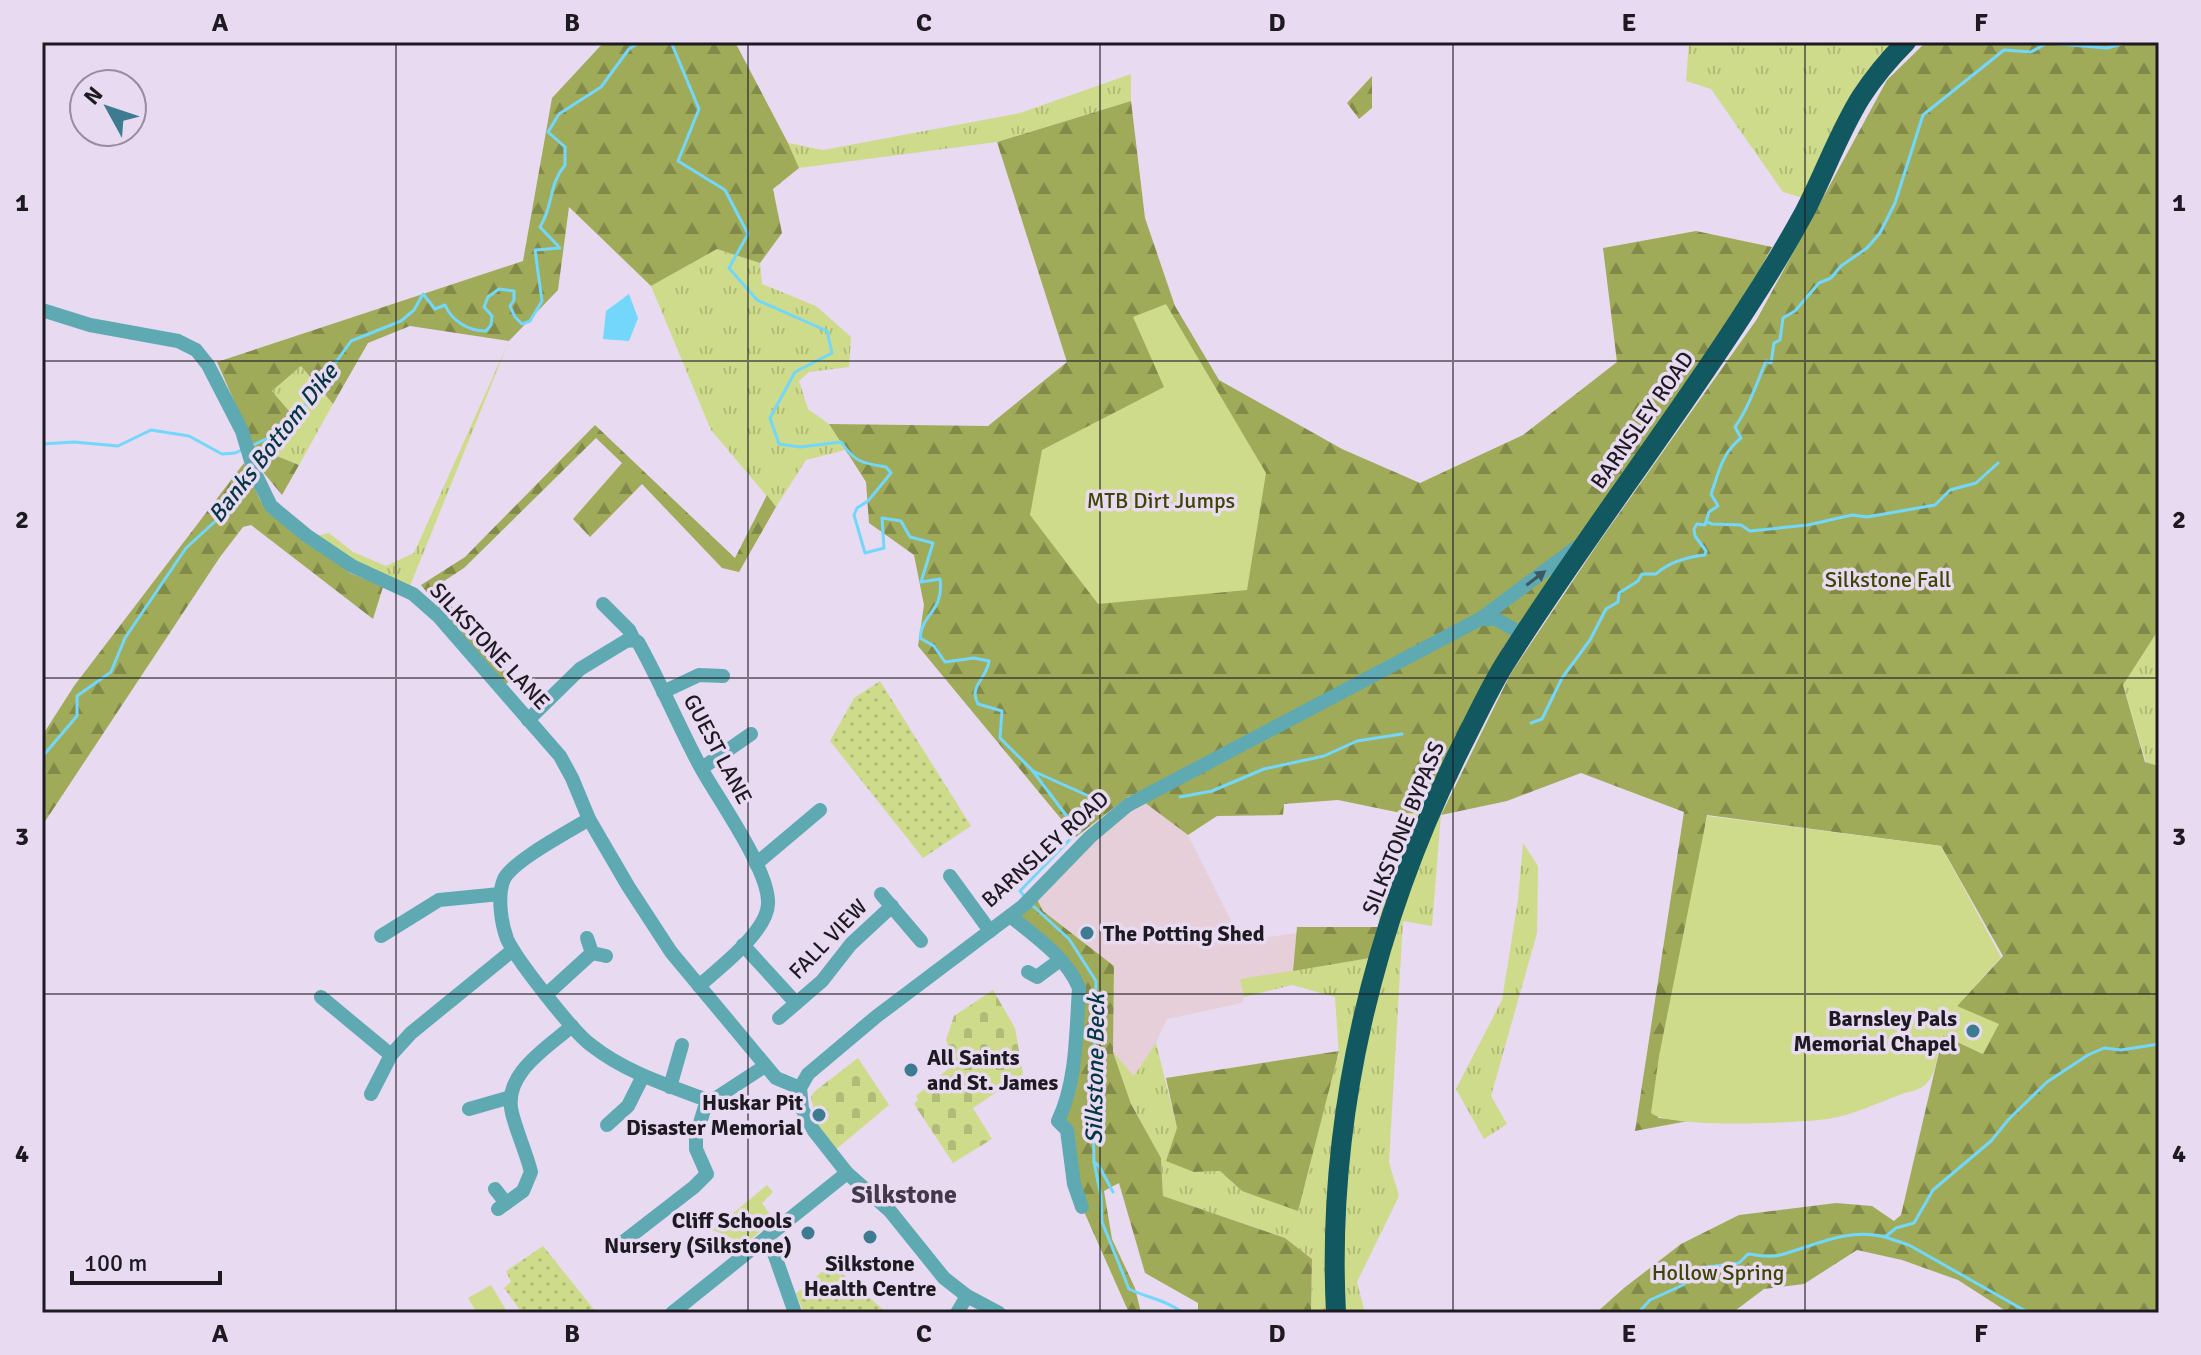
<svg xmlns="http://www.w3.org/2000/svg" width="2201" height="1355" font-family="Signika,sans-serif">
<style>
.commercial{fill:#e7cfd9}
.grass{fill:url(#grass-tufts)}
.forest{fill:url(#forest-firs)}
.cemetery{fill:url(#cemetery-stones)}
.park{fill:#cedb8a}
.garden{fill:url(#garden-dots)}
.water{fill:#72d7fb}
.lines{fill:none;stroke-linecap:round;stroke-linejoin:round}
.stream{stroke:#72d7fb;stroke-width:3}
.minor{stroke:#5fa9b2;stroke-width:14}
.highway{stroke:#115860;stroke-width:20}
.oneway{fill:#3b5a63}
.grid{fill:none;stroke:#1e1a22;stroke-width:2;stroke-opacity:0.55}
.poi-dot{fill:#3d7b90;stroke:#e8daf1;stroke-width:3}
.labels{text-anchor:middle;dominant-baseline:central;stroke-width:7;stroke-linejoin:round;paint-order:stroke}
.street-label{font-size:22px;fill:#1e1a22;stroke:#e8daf1}
.park-label{font-size:22px;fill:#3e4504;stroke:#e8daf1}
.poi-label{font-size:22px;font-weight:bold;fill:#1e1a22;stroke:#e8daf1;text-anchor:end}
.water-label{font-size:24px;font-style:italic;fill:#043644;stroke:#e8daf1}
.quarter-label{font-size:26px;font-weight:bold;fill:#44394b;stroke:#e8daf1}
.neatline{fill:none;stroke:#1e1a22;stroke-width:3}
.grid-label{font-size:26px;text-anchor:middle;font-weight:bold;fill:#1e1a22}
</style>
<defs>
<pattern id="grass-tufts" width="24" height="20" patternUnits="userSpaceOnUse" patternTransform="scale(2)"><rect width="24" height="20" fill="#cedb8a"/><path d="M3 7l-1-3M5 7V3M7 7l1-3M15 17l-1-3M17 17v-4M19 17l1-3" fill="none" stroke="#b0bb77"/></pattern>
<pattern id="forest-firs" width="22" height="20" patternUnits="userSpaceOnUse" patternTransform="scale(2)"><rect width="22" height="20" fill="#a0ab5a"/><path d="M5 1l3.5 6h-7zM16 11l3.5 6h-7z" fill="#828a4a"/></pattern>
<pattern id="cemetery-stones" width="16" height="16" patternUnits="userSpaceOnUse" patternTransform="scale(2)"><rect width="16" height="16" fill="#cedb8a"/><path d="M2 7V4a2 2 0 0 1 4 0v3zM10 15v-3a2 2 0 0 1 4 0v3z" fill="#b0bb77"/></pattern>
<pattern id="garden-dots" width="8" height="8" patternUnits="userSpaceOnUse" patternTransform="scale(2)"><rect width="8" height="8" fill="#cedb8a"/><path d="M2 2h.1M6 6h.1" fill="none" stroke="#b0bb77" stroke-width="1.8" stroke-linecap="round"/></pattern>
</defs>
<rect width="100%" height="100%" fill="#e8daf1"/>
<polygon class="commercial" points="1140,799 1188,835 1241,941 1297,933 1293,971 1241,979 1244,997 1242,1003 1167,1019 1156,1043 1134,1077 1113,1052 1114,966 1043,911 1035,895"/>
<g class="grass">
<polygon points="1689,42 1899,42 1806,199 1783,192 1711,89 1686,81"/>
<polygon points="1131,74 1131,101 997,142 799,168 788,143 823,150 1020,113"/>
<polygon points="717,249 760,263 762,284 816,306 851,337 849,367 809,372 799,381 808,409 829,424 845,450 806,460 776,507 711,430 651,286"/>
<polygon points="509,341 410,586 388,575 352,562 317,536 329,533 353,552 386,566 414,553"/>
<polygon points="301,366 333,404 299,465 272,454 300,424 272,391"/>
<polygon points="2159,629 2159,766 2146,762 2123,685"/>
<polygon points="1431,812 1441,815 1432,926 1403,921 1389,1162 1399,1196 1357,1282 1365,1313 1341,1313 1348,1123 1386,944 1377,912 1401,813"/>
<polygon points="1523,843 1538,866 1537,933 1491,1096 1507,1124 1484,1139 1456,1089 1502,1000 1518,900"/>
<polygon points="1370,958 1342,1084 1325,1226 1329,1313 1311,1313 1312,1259 1285,1238 1163,1196 1161,1158 1131,1104 1113,1052 1134,1076 1156,1043 1177,1128 1194,1172 1220,1171 1242,1191 1339,1056 1335,997 1292,985 1244,997 1240,979"/>
</g>
<g class="forest">
<polygon points="604,42 735,42 788,143 799,168 773,189 782,233 760,263 717,249 651,286 569,207 558,290 509,341 410,326 368,343 333,404 301,366 272,391 300,424 272,454 299,465 282,495 259,467 246,428 217,362 523,261 552,98"/>
<polygon points="1926,42 2159,42 2159,629 2123,685 2145,762 2159,766 2159,1313 2009,1313 1958,1280 1902,1260 1857,1250 1804,1284 1764,1289 1732,1313 1596,1313 1624,1288 1681,1244 1739,1215 1836,1203 1872,1206 1894,1221 1901,1215 1943,1035 1983,1054 1957,1006 2003,956 1941,846 1707,815 1658,1118 1688,1121 1635,1131 1684,812 1581,773 1507,801 1441,815 1511,673 1599,542 1757,319 1887,80"/>
<polygon points="1372,76 1372,108 1359,119 1347,103"/>
<polygon points="1131,101 1145,218 1175,306 1219,380 1342,449 1420,483 1523,435 1617,362 1603,248 1696,231 1772,247 1740,306 1554,579 1504,646 1420,813 1401,813 1338,800 1284,804 1283,815 1217,816 1188,835 1140,799 1129,796 1076,837 918,646 924,605 914,555 869,523 866,482 829,424 988,426 1067,362 997,142"/>
<polygon points="595,425 735,558 767,495 776,507 739,572 722,568 642,484 590,537 573,519 622,463 596,438 464,568 435,587 512,678 504,686 421,585 465,557"/>
<polygon points="244,463 260,500 269,512 350,573 383,587 373,619 251,525 243,527 220,557 42,826 42,736 74,686"/>
<polygon points="1035,895 1043,911 1114,966 1113,1052 1131,1104 1161,1158 1163,1196 1285,1238 1312,1259 1311,1313 1198,1313 1198,1303 1145,1273 1119,1183 1104,1191 1112,1239 1135,1288 1141,1313 1129,1313 1082,1207 1058,1121 1079,988 1010,916"/>
<polygon points="1297,927 1381,927 1370,958 1293,971"/>
<polygon points="1339,1051 1298,1211 1242,1191 1220,1171 1194,1172 1166,1161 1177,1128 1166,1078"/>
</g>
<g class="cemetery">
<polygon points="993,990 1015,1028 1023,1074 973,1108 992,1139 953,1163 914,1104 918,1100 916,1096 954,1064 946,1040 954,1016"/>
<polygon points="858,1058 889,1105 834,1151 818,1127 811,1097 814,1092"/>
</g>
<g class="park">
<polygon points="1166,304 1266,473 1247,590 1098,604 1030,515 1042,450 1164,387 1133,317"/>
<path d="M1707 816 1941 846 2001 957 1957 1006 1999 1024 1983 1054 1943 1035C1936 1050 1938 1074 1925 1085 1918 1091 1910 1091 1902 1094 1877 1103 1853 1115 1827 1119 1798 1123 1670 1129 1651 1113L1659 1056Z"/>
<polygon points="767,1185 773,1192 762,1203 774,1220 745,1244 713,1230"/>
<polygon points="491,1285 508,1313 477,1313 468,1298"/>
</g>
<g class="garden">
<polygon points="880,681 971,826 923,858 830,741 854,698"/>
<polygon points="543,1246 596,1312 596,1313 522,1313 504,1288 511,1282 506,1271"/>
<polygon points="831,1264 887,1313 804,1313 796,1294"/>
</g>
<polygon class="water" points="629,294 638,318 629,341 603,339 606,311"/>
<g class="lines">
<g class="stream">
<path d="M671 42 699 109 678 161 725 190 748 234 729 268 757 300 827 331 832 353 795 372 770 418 779 444 800 447 841 442C855 462 861 463 886 467L891 473 868 501 857 508 854 515 865 553 884 548 882 518 901 521 910 537 933 543 921 582 940 579C944 613 922 612 920 638L934 646 945 662 974 658 989 661C987 679 968 686 978 704L1002 711 1000 738 1032 770 1078 831 1020 891 1026 898"/>
<polyline points="42,444 74,442 118,446 151,430 189,436 222,454 235,453 244,449"/>
<polyline points="251,446 287,429"/>
<path d="M256 464 289 428 351 341 401 321 414 310 423 294 435 309 445 305C452 321 468 331 486 331L491 325 492 316 484 307 488 297 499 289 514 291V300L510 306 515 317 522 324 530 321 542 301 535 250 560 248 540 227C554 205 548 185 565 165V147L548 132 559 114 601 87 629 49 640 42"/>
<polyline points="1707,522 1712,524 1741,525 1750,531 1808,525 1852,515 1867,517 1935,505 1950,490 1976,483 1998,463"/>
<path d="M1531 723 1542 719 1562 678 1590 640 1606 609 1618 602 1619 593 1638 581 1642 574H1656C1669 562 1687 557 1705 555L1706 551 1695 536 1694 529 1697 524 1705 525 1709 512 1718 506 1711 494C1719 472 1722 453 1741 438L1735 427C1748 409 1757 383 1766 361L1771 363 1774 343 1780 340 1783 318 1795 311 1819 283 1831 278 1841 266 1867 248 1880 233 1895 203 1923 115 2004 50 2031 52 2047 43 2107 48 2129 42"/>
<polyline points="42,757 77,716 77,696 111,672 125,638 186,548 221,516 229,494 248,473"/>
<polyline points="1033,771 1102,802"/>
<polyline points="1180,797 1212,791 1264,769 1324,756 1357,741 1402,734"/>
<path d="M1031 904 1069 939 1096 981 1093 1121 1094 1162 1101 1197 1102 1222 1129 1289C1148 1298 1166 1300 1183 1313"/>
<polyline points="1094,1162 1099,1166 1113,1192"/>
<polyline points="1885,1237 1909,1245 2029,1313"/>
<path d="M1638 1313 1650 1300 1683 1285 1697 1272 1707 1267 1739 1263 1748 1254C1758 1255 1771 1258 1780 1255 1814 1246 1848 1227 1885 1237L1896 1228 1914 1223 1933 1190 1991 1141 2009 1119 2047 1082 2088 1055 2104 1048 2121 1050 2159 1044"/>
</g>
<g class="minor">
<polyline points="42,310 90,325 178,341 196,350 208,365 242,431 254,471 271,506 306,535 352,566 413,594 438,616 560,756 572,778 589,819 628,886 671,952 776,1078 800,1088"/>
<polyline points="603,604 629,630 634,640"/>
<polyline points="1480,619 1496,619 1524,635"/>
<polyline points="663,692 699,675 723,676"/>
<path d="M528 720 580 669 626 641 634 640 638 642C661 683 679 727 701 768 718 799 770 871 768 904 767 932 719 968 699 986"/>
<polyline points="702,768 751,734"/>
<path d="M589 819C570 831 514 860 504 879 497 895 501 923 507 939 516 959 573 1032 591 1045 625 1072 667 1085 707 1100"/>
<polyline points="756,864 820,810"/>
<polyline points="950,876 990,931"/>
<polyline points="881,894 921,941"/>
<path d="M1010 916C1035 936 1067 958 1079 988 1076 1032 1077 1081 1058 1121L1067 1130 1074 1184 1082 1207"/>
<polyline points="381,936 439,900 500,894"/>
<polyline points="587,938 592,953 606,956"/>
<polyline points="743,945 796,1003"/>
<polyline points="1028,972 1037,977 1060,960"/>
<polyline points="547,994 592,953"/>
<polyline points="321,997 391,1055"/>
<polyline points="779,1018 822,981 851,944 892,906"/>
<polyline points="670,1087 682,1045"/>
<polyline points="371,1094 391,1055 411,1033 513,950"/>
<polyline points="707,1100 716,1098 765,1066"/>
<polyline points="469,1109 511,1097"/>
<polyline points="607,1125 628,1106 643,1076"/>
<polyline points="495,1189 506,1203"/>
<path d="M498 1209 523 1191 531 1172C526 1152 517 1133 512 1113 502 1074 547 1048 572 1026"/>
<polyline points="768,1236 795,1313"/>
<polyline points="614,1249 694,1187 707,1174 696,1149 696,1136 707,1100"/>
<polyline points="672,1313 847,1173"/>
<polyline points="957,1313 967,1296"/>
<polyline points="999,1313 967,1296 944,1278 890,1211 847,1173 814,1131 802,1109 800,1088 808,1074 877,1016 1023,906 1090,837 1128,805 1480,619 1578,546"/>
</g>
<path class="highway" d="M1336 1313C1326 1118 1374 921 1461 747 1475 720 1488 691 1504 665 1580 544 1668 431 1745 311 1766 279 1786 246 1804 213 1824 175 1838 134 1861 97 1874 77 1889 59 1906 42"/>
</g>
<defs><path id="oneway-solid" d="M-6-.8H1V-3.2L6.5 0L1 3.2V.8H-6Z" transform="scale(2)"/></defs>
<use class="oneway" href="#oneway-solid" transform="translate(1536 578) rotate(-37)"/>
<path class="grid" d="M396 42V1313M748 42V1313M1100 42V1313M1453 42V1313M1805 42V1313M42 361H2159M42 678H2159M42 994H2159"/>
<g class="poi-dot">
<circle cx="1087" cy="933" r="8"/>
<circle cx="1973" cy="1031" r="8"/>
<circle cx="911" cy="1070" r="8"/>
<circle cx="819" cy="1115" r="8"/>
<circle cx="808" cy="1233" r="8"/>
<circle cx="870" cy="1237" r="8"/>
</g>
<g class="labels">
<g class="street-label">
<text transform="translate(1642 420) rotate(-55)">BARNSLEY ROAD</text>
<text transform="translate(490 646) rotate(47)">SILKSTONE LANE</text>
<text transform="translate(718 749) rotate(62)">GUEST LANE</text>
<text transform="translate(1403 828) rotate(-68)">SILKSTONE BYPASS</text>
<text transform="translate(1045 849) rotate(-42)">BARNSLEY ROAD</text>
<text transform="translate(828 939) rotate(-46)">FALL VIEW</text>
</g>
<g class="park-label">
<text x="1161" y="500">MTB Dirt Jumps</text>
<text x="1888" y="579">Silkstone Fall</text>
<text x="1718" y="1272">Hollow Spring</text>
</g>
<g class="poi-label">
<text x="1103" y="933" text-anchor="start">The Potting Shed</text>
<text x="1957" y="1018">Barnsley Pals<tspan x="1957" dy="25">Memorial Chapel</tspan></text>
<text x="927" y="1057" text-anchor="start">All Saints<tspan x="927" dy="25">and St. James</tspan></text>
<text x="803" y="1102">Huskar Pit<tspan x="803" dy="25">Disaster Memorial</tspan></text>
<text x="792" y="1220">Cliff Schools<tspan x="792" dy="25">Nursery (Silkstone)</tspan></text>
<text x="870" y="1263" text-anchor="middle">Silkstone<tspan x="870" dy="25">Health Centre</tspan></text>
</g>
<g class="water-label">
<text transform="translate(273 443) rotate(-52)">Banks Bottom Dike</text>
<text transform="translate(1095 1069) rotate(-89)">Silkstone Beck</text>
</g>
<g class="quarter-label">
<text x="904" y="1195">Silkstone</text>
</g>
</g>
<rect width="2201" height="1355" fill="none" stroke="#e8daf1" stroke-width="88"/>
<g transform="translate(108 108) rotate(310)"><circle r="38" fill="#e8daf1" stroke="#978d9e" stroke-width="2"/>
<path d="M0-6L14 30L0 20L-14 30Z" fill="#3d7b90"/>
<text y="-12" font-size="22" font-weight="bold" text-anchor="middle" fill="#1e1a22">N</text>
</g>
<path d="M72 1271v12h148v-12" fill="none" stroke="#1e1a22" stroke-width="4"/>
<text x="84" y="1271" font-size="24" fill="#1e1a22" stroke="#e8daf1" stroke-width="6" paint-order="stroke">100 m</text>
<rect x="44" y="44" width="2113" height="1267" class="neatline"/>
<g class="grid-label">
<text x="220" y="31">A</text>
<text x="572" y="31">B</text>
<text x="924" y="31">C</text>
<text x="1277" y="31">D</text>
<text x="1629" y="31">E</text>
<text x="1981" y="31">F</text>
<text x="22" y="211">1</text>
<text x="2179" y="211">1</text>
<text x="22" y="528">2</text>
<text x="2179" y="528">2</text>
<text x="22" y="845">3</text>
<text x="2179" y="845">3</text>
<text x="22" y="1162">4</text>
<text x="2179" y="1162">4</text>
<text x="220" y="1342">A</text>
<text x="572" y="1342">B</text>
<text x="924" y="1342">C</text>
<text x="1277" y="1342">D</text>
<text x="1629" y="1342">E</text>
<text x="1981" y="1342">F</text>
</g>
</svg>
